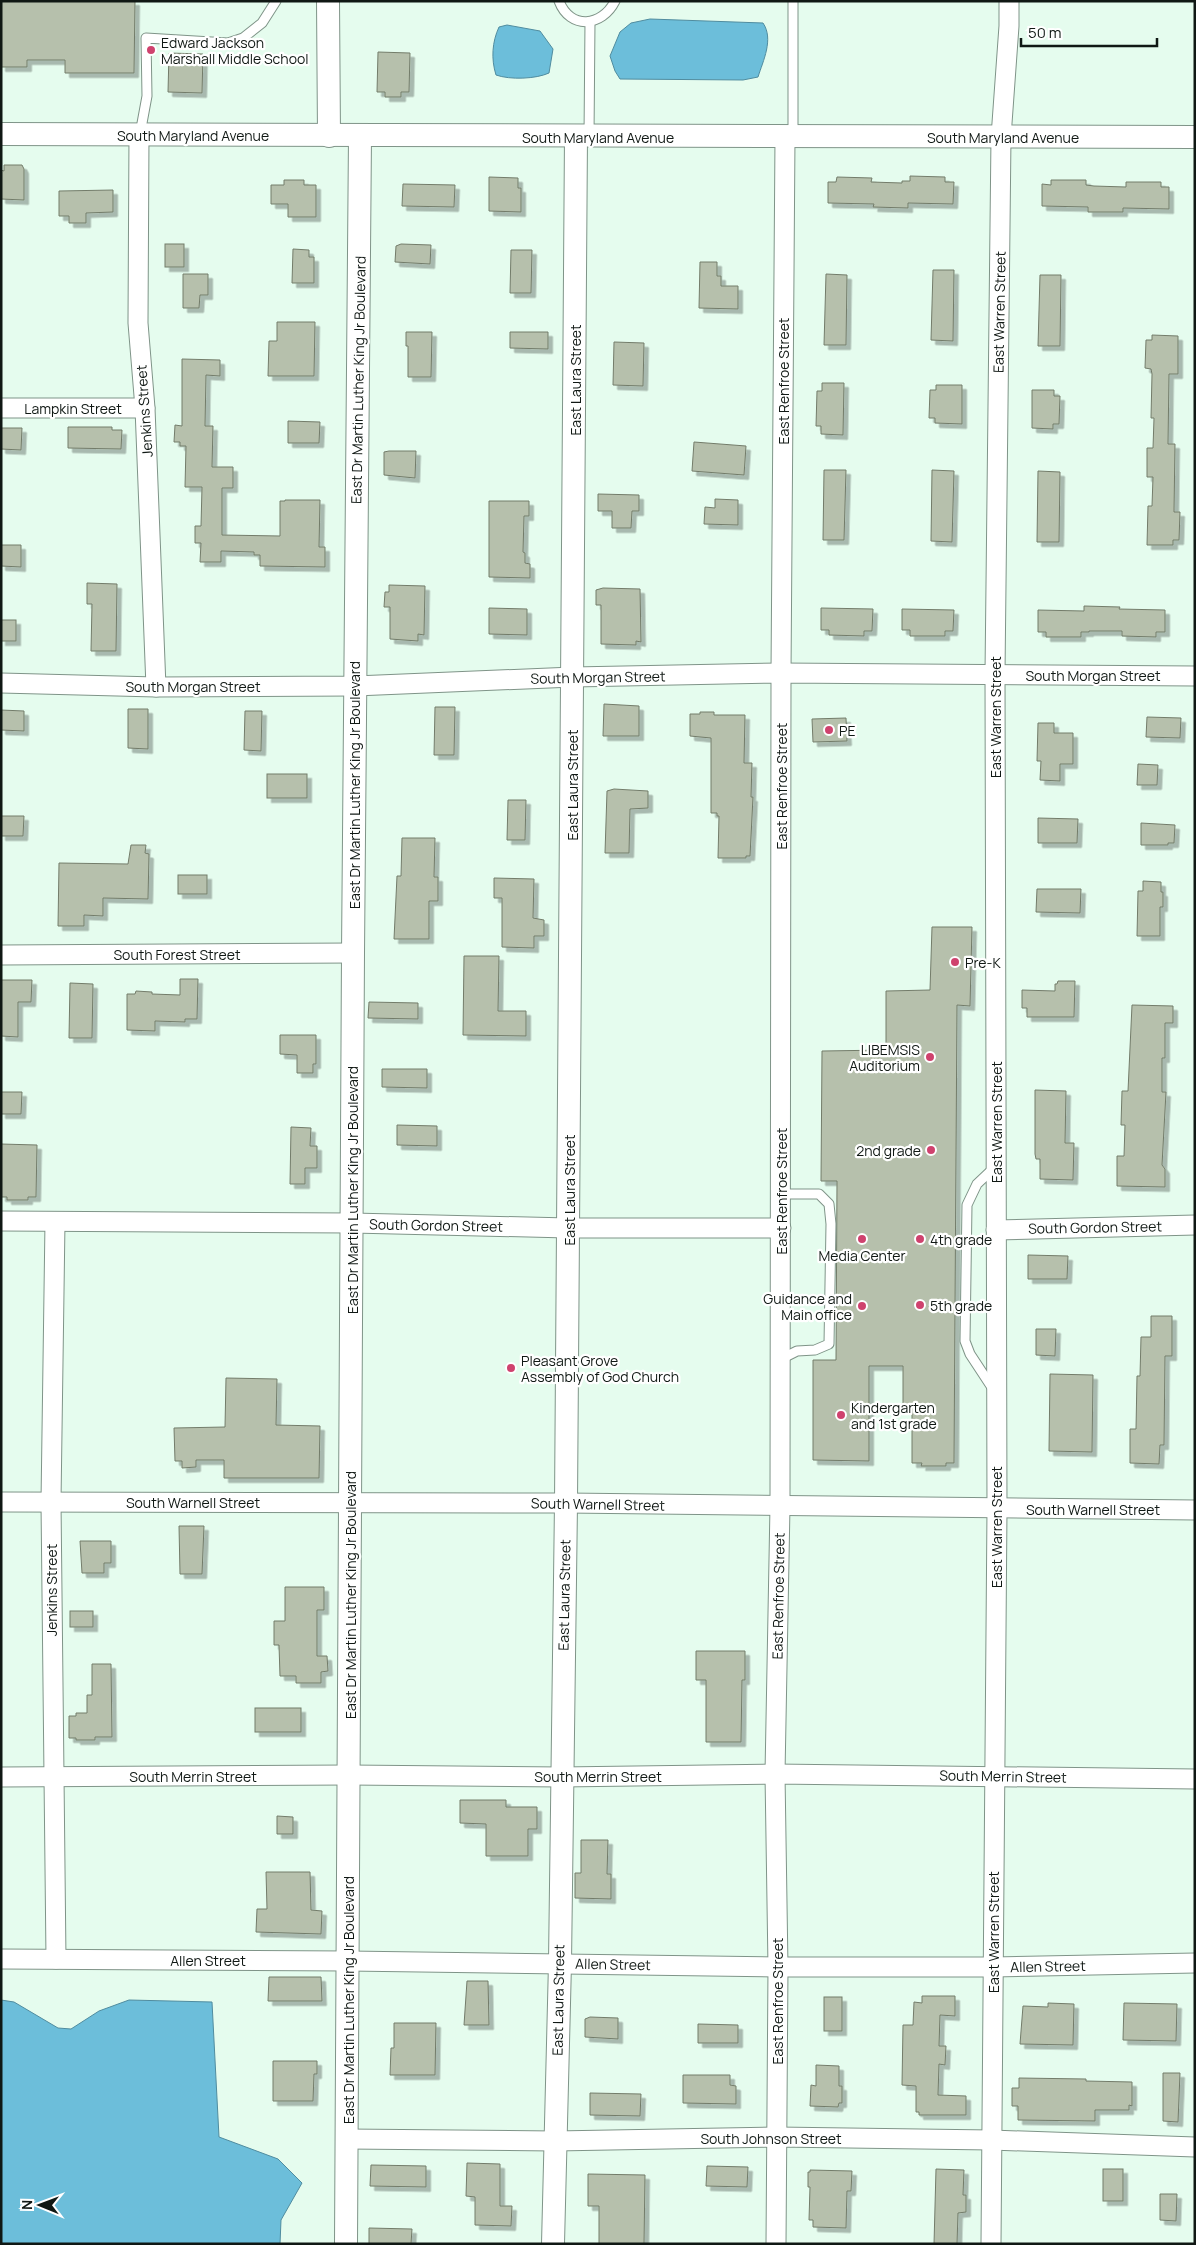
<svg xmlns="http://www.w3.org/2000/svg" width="1196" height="2245" font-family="Manrope,sans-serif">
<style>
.water{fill:#6cbeda;stroke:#508c9f}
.building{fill:#b6c0ac;stroke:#737c6a;filter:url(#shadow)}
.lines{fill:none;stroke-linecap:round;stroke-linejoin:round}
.service-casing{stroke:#7f9488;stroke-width:11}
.minor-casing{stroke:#7f9488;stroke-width:21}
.tertiary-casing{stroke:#7f9488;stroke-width:24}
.service{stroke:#fff;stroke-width:9}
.minor{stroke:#fff;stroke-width:19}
.tertiary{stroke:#fff;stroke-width:22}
.poi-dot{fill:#cf426e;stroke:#fff;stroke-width:2}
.labels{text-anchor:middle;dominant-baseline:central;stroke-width:4.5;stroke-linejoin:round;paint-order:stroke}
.poi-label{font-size:14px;fill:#101814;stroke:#fff;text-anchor:start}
.street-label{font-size:14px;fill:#101814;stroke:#fff}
</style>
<defs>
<filter id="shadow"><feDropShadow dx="4.5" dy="4.5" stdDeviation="0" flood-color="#0004"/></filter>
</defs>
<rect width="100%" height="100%" fill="#e5fcee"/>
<g class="water">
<path d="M650 19 763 23C774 39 763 61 758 77L743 80 620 79 615 71 610 56 620 32 631 23Z"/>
<path d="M507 25 540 31 553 49 549 73C536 79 510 80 496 75 491 59 492 42 499 27Z"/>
<polygon points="1,2000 14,2002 58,2028 71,2029 99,2011 129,2000 212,2002 219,2137 278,2159 302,2183 281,2220 280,2244 1,2244"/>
</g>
<g class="building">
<polygon points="1,1 135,1 134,73 65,73 65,60 27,60 27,67 1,67"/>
<polygon points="378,52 410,53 409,92 401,92 401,97 385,97 385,92 377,92"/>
<polygon points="169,53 203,54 202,93 168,92"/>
<polygon points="4,165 22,165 24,169 24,200 1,199 1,170 4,171"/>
<polygon points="910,176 945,177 945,182 954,182 953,204 908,203 908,208 873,207 874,204 828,203 828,182 836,182 837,177 872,178 871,182 902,183 902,181 910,181"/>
<polygon points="489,177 518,178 518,188 521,188 521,212 489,211"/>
<polygon points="284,180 304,180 304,185 316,185 316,217 288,217 288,204 271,204 271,185 284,185"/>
<polygon points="1051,180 1086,180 1086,185 1094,186 1126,187 1126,182 1161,182 1161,187 1169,187 1169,209 1123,208 1123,212 1088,212 1088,207 1042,206 1042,184 1051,185"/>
<polygon points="403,184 455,185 454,207 402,206"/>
<polygon points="113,190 113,212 86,213 86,223 69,223 69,216 59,216 59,191"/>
<rect x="165" y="244" width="19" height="23"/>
<polygon points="401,244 431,245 430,264 395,262 396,246"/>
<polygon points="293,249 309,250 309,257 314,257 314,283 292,283"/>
<polygon points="511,250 532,250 531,293 510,293"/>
<polygon points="700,262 717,262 717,276 721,276 721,286 738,286 738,309 699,308"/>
<polygon points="933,270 954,270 953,341 931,340"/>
<polygon points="183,274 208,274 208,295 200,295 199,308 183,308"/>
<polygon points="826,274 847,275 846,345 824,345"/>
<polygon points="1040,275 1061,275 1060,346 1038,346"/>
<polygon points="277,322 315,322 314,376 268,376 269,341 277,341"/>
<polygon points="406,332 432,332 431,377 408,377 408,346 406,346"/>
<polygon points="510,332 548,332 548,349 510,348"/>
<polygon points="1152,335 1178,336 1178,374 1169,374 1168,444 1175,444 1174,512 1180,512 1179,540 1173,540 1173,545 1147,545 1148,506 1152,506 1153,477 1147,477 1147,448 1153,448 1154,418 1151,418 1152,374 1151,369 1145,368 1146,340 1152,340"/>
<polygon points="614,342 644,343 643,386 613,385"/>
<polygon points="182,359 220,360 220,376 206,375 205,426 213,426 212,467 233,467 233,488 222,488 222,535 280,536 280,501 285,501 285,500 320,500 319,547 325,547 325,567 260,566 260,555 254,555 254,552 221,551 221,562 200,562 201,543 195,543 195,526 201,526 202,487 185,487 186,446 180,446 180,442 174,442 175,425 182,426"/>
<polygon points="822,383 844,383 843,435 821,434 821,426 816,426 817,391 822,391"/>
<polygon points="936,385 962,385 962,424 935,423 935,418 929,418 930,390 936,390"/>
<polygon points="1032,390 1054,390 1054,396 1060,396 1059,424 1053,424 1053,429 1032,428"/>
<polygon points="288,421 320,422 319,443 288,443"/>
<polygon points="68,427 112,427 112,430 122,430 121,449 68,448"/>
<polygon points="1,428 22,428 21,450 1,449"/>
<polygon points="694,442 746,446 744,475 692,471"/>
<polygon points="389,451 416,451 415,478 384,475 384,452"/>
<polygon points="824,470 846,470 844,540 823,540"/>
<polygon points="932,470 954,471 952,542 931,541"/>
<polygon points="1038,471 1060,472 1059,542 1037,542"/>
<polygon points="598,494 639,495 639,511 632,511 631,528 612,528 612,511 598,511"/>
<polygon points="715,499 738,500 738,525 704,524 705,507 715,508"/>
<polygon points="489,501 529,501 529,516 524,516 523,552 525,553 525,563 530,564 530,578 489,577"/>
<polygon points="1,545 21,545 21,567 1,566"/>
<polygon points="87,583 117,584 116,651 91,651 92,604 87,604"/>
<polygon points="389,585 425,586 424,635 418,634 418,641 390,639 390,607 384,607 385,592 389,592"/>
<polygon points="603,588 640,589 641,642 636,641 636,645 601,644 601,605 596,605 596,590"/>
<polygon points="1084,606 1120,607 1119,609 1165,610 1165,632 1156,632 1156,637 1122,636 1122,631 1089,631 1089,632 1081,632 1081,637 1046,637 1046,632 1038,632 1038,610 1084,611"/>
<polygon points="489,608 527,609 527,635 489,634"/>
<polygon points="821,608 873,609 872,631 864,631 864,636 829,635 829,630 821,630"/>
<polygon points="902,609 954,610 953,631 945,631 945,636 910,636 910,630 902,630"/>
<rect x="1" y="620" width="15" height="21"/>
<polygon points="604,704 639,706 639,736 603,736"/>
<polygon points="435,707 455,707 454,755 434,755"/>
<polygon points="128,709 148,709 148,749 128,748"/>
<polygon points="1,710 24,711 24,731 1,730"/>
<polygon points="245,711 262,711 261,751 244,750"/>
<polygon points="700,712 714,712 714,715 745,715 744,763 752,763 751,797 753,797 750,856 746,856 746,858 718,858 719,816 717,816 717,813 711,813 711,738 690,736 690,714 700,714"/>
<polygon points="1147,717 1181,718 1180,738 1146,737"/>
<polygon points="846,718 847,741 813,742 812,719"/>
<polygon points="1038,723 1054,723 1054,733 1073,733 1073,764 1060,764 1060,781 1040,780 1041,761 1037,761"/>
<polygon points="1138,764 1158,765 1157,785 1137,785"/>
<rect x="267" y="774" width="40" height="24"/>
<polygon points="614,789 648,791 648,808 630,809 629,853 605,853 607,791"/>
<polygon points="508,800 526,800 525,840 507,840"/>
<polygon points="1,816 24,816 23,836 1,836"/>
<polygon points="1038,818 1078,819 1077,843 1038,843"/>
<polygon points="1141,823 1175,825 1174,843 1168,843 1168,845 1141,845"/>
<polygon points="402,838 435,838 434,877 438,877 438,901 429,901 429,939 394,939 397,876 401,876"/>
<polygon points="131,845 146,845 145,853 149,854 148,899 103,898 103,916 84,915 84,926 58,926 59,863 128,864"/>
<rect x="178" y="875" width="29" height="19"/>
<polygon points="494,878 534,879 533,918 544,920 544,936 534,936 534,948 502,947 502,898 494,898"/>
<polygon points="1143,881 1161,882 1161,892 1163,892 1163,907 1160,907 1160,936 1137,936 1138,891 1143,891"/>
<polygon points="1037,889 1081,889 1080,913 1036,912"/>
<polygon points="932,927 972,927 970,1006 957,1005 954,1463 946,1463 946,1466 921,1466 922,1463 912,1463 912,1409 903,1409 903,1366 869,1366 869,1461 813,1460 813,1360 836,1360 837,1181 821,1181 822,1051 886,1050 886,991 930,990"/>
<polygon points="464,956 499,956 498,1011 526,1011 526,1036 463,1035"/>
<polygon points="180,979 198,979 197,1019 185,1019 185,1022 155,1021 155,1031 127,1030 127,994 135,994 136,991 152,992 152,994 180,995"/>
<polygon points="1,980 32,980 31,1002 18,1002 18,1037 1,1036"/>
<polygon points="1058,981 1075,981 1074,1017 1027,1017 1027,1008 1022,1008 1022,990 1055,991 1055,984 1057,984"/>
<polygon points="70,983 93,984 92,1038 69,1038"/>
<polygon points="369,1002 418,1003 418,1019 368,1018"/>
<polygon points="1132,1005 1173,1006 1173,1023 1165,1023 1165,1058 1162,1058 1162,1092 1166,1092 1162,1165 1165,1169 1165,1187 1117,1186 1117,1156 1124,1156 1125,1125 1121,1125 1122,1091 1128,1091"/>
<polygon points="280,1035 316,1035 316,1064 313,1064 313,1073 297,1073 297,1055 280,1054"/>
<polygon points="382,1069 427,1069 427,1088 382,1087"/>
<polygon points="1035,1090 1066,1091 1065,1143 1074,1143 1073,1180 1040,1179 1040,1159 1036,1159 1035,1154"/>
<polygon points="1,1092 22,1092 21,1114 1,1114"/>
<polygon points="397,1125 437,1126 437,1146 397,1145"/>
<polygon points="291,1127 311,1128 310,1146 317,1146 317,1168 305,1168 305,1184 290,1184"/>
<polygon points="1,1144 37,1145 36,1197 28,1197 28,1200 7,1200 7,1197 1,1197"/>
<polygon points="1028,1255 1068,1256 1067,1279 1028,1279"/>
<polygon points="1151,1316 1172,1316 1172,1356 1165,1356 1164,1445 1160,1445 1159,1464 1130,1463 1130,1429 1136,1429 1137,1376 1140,1376 1141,1337 1151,1337"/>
<polygon points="1036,1329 1056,1329 1055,1356 1036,1355"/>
<polygon points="1050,1374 1093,1375 1092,1452 1049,1451"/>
<polygon points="226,1378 277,1379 276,1425 320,1426 319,1478 224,1478 224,1460 196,1460 196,1467 182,1468 182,1461 175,1461 174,1428 225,1427"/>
<polygon points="179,1526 204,1526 202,1574 180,1574"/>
<polygon points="80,1541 111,1541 111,1563 104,1563 104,1573 82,1573"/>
<polygon points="285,1587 324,1587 324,1610 317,1610 317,1656 327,1656 328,1671 321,1672 321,1683 296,1683 296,1676 280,1676 279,1645 274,1645 274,1621 285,1621"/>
<rect x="70" y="1611" width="23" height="16"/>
<polygon points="696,1651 745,1651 745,1680 742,1680 741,1742 706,1742 706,1680 696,1680"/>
<polygon points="92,1664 111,1664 112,1737 95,1737 95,1740 76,1740 76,1738 69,1738 69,1716 76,1716 76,1713 87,1713 87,1695 92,1695"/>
<rect x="255" y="1708" width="46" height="24"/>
<polygon points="460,1800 506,1800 506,1807 537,1807 537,1829 528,1829 528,1856 486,1856 486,1824 460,1823"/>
<polygon points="277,1816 293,1817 293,1834 277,1834"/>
<polygon points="581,1840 608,1840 607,1874 611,1874 611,1899 575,1898 575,1873 581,1873"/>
<polygon points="266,1872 310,1872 311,1910 322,1911 321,1934 256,1932 257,1909 267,1909"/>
<polygon points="269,1977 321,1977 322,2001 268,2001"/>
<polygon points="467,1981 488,1981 489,2025 464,2025"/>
<polygon points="922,1996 955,1996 955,2016 940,2015 939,2046 946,2046 945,2065 939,2064 938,2095 966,2096 966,2115 919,2115 919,2112 916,2112 916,2086 902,2085 903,2025 913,2025 914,2002 922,2003"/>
<rect x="824" y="1997" width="18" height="34"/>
<polygon points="1048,2003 1074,2004 1073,2045 1020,2044 1023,2006 1048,2007"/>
<polygon points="1124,2003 1177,2004 1176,2041 1123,2040"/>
<polygon points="590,2017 618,2018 618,2039 585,2037 585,2019"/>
<polygon points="394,2023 436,2023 435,2075 390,2075 391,2048 394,2048"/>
<polygon points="698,2024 738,2025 738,2043 698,2043"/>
<polygon points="273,2061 317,2061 317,2074 314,2074 313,2101 273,2101"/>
<polygon points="816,2065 839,2066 839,2086 842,2086 842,2103 839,2103 838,2107 810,2106 811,2085 816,2086"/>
<polygon points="1163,2073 1180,2073 1178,2122 1163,2121"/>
<polygon points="683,2075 730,2075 730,2085 736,2086 736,2104 683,2103"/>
<polygon points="1019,2078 1086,2079 1086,2081 1132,2082 1132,2106 1129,2105 1129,2110 1095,2110 1095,2121 1018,2120 1018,2106 1012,2106 1012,2088 1019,2088"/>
<polygon points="590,2093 641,2094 640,2116 590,2115"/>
<polygon points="467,2163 500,2164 500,2206 512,2206 511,2226 475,2225 475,2197 466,2196"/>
<polygon points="371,2165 426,2166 426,2187 370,2186"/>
<polygon points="707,2166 748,2167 747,2187 706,2186"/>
<polygon points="936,2169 964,2170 963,2195 966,2195 966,2212 958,2213 957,2244 934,2244"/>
<rect x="1103" y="2169" width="20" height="32"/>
<polygon points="810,2170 852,2171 851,2191 847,2191 846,2228 813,2227 813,2220 809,2220 810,2187 808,2187 808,2172 810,2172"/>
<polygon points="588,2174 645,2175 644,2244 599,2244 599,2206 588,2206"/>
<polygon points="1160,2194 1177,2194 1176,2221 1160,2220"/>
<polygon points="369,2228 412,2229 411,2244 369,2244"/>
</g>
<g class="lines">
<defs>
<g id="service">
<path d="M559 1C570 30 602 27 615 1"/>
<polyline points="793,1 793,135"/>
<polyline points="140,134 147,96 146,38 228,43 243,38 262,23 276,1"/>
<polyline points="589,136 590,22"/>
<polyline points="781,1359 797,1351 815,1350 829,1344 831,1224 829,1204 819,1194 788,1194 781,1190"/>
<polyline points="993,1389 970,1354 965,1341 967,1205 977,1184 995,1167"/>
</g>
<g id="minor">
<polyline points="139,135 138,323 145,408 156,687"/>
<polyline points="1,408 145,408"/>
<polyline points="1,683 156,687 355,686 573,677 781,673 1195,676"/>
<polyline points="1,955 353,953"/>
<polyline points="1,1221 352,1223 568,1228 781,1228"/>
<polyline points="55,1222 51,1502 56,1959"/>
<polyline points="996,1230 1195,1225"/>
<polyline points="1,1502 566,1503 1195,1510"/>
<polyline points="1,1777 349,1775 561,1777 775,1774 1195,1779"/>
<polyline points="1,1959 348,1961 778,1967 993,1967 1195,1963"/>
<polyline points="347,2139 555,2141 777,2137 991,2140 1195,2147"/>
<polyline points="776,2244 778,1967 775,1774 780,1506 781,673 785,138"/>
<polyline points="991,2244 997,1509 995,674 1001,137 1009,26 1009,1"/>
</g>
<g id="tertiary">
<polyline points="328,1 329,136"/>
<polyline points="1,134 1195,137"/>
<polyline points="346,2244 353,953 360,136"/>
<polyline points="553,2244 560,1963 566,1503 576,136"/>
</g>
</defs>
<use href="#service" class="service-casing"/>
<use href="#minor" class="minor-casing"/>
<use href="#tertiary" class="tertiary-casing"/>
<use href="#service" class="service"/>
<use href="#minor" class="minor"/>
<use href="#tertiary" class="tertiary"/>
</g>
<g class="poi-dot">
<circle cx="151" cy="50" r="5"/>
<circle cx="829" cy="730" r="5"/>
<circle cx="955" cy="962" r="5"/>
<circle cx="930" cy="1057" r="5"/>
<circle cx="931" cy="1150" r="5"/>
<circle cx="862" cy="1239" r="5"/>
<circle cx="920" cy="1239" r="5"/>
<circle cx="920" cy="1305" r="5"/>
<circle cx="862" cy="1306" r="5"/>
<circle cx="511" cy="1368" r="5"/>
<circle cx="841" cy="1415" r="5"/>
</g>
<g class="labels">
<g class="poi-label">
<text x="161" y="42">Edward Jackson<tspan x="161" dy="16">Marshall Middle School</tspan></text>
<text x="839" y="730">PE</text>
<text x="965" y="962">Pre-K</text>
<text x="920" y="1049" text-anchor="end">LIBEMSIS<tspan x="920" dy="16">Auditorium</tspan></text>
<text x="921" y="1150" text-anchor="end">2nd grade</text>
<text x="930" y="1239">4th grade</text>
<text x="862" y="1255" text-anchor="middle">Media Center</text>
<text x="852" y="1298" text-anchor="end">Guidance and<tspan x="852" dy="16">Main office</tspan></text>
<text x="930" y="1305">5th grade</text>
<text x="521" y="1360">Pleasant Grove<tspan x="521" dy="16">Assembly of God Church</tspan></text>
<text x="851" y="1407">Kindergarten<tspan x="851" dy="16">and 1st grade</tspan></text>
</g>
<g class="street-label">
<text x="193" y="135">South Maryland Avenue</text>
<text x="598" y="137">South Maryland Avenue</text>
<text x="1003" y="137">South Maryland Avenue</text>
<text transform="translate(999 312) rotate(-89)">East Warren Street</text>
<text transform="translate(358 380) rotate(-89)">East Dr Martin Luther King Jr Boulevard</text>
<text transform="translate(575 380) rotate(-90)">East Laura Street</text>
<text transform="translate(783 381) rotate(-90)">East Renfroe Street</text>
<text x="73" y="408">Lampkin Street</text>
<text transform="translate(144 411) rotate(-94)">Jenkins Street</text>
<text x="1093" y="675">South Morgan Street</text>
<text transform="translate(598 677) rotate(-1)">South Morgan Street</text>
<text x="193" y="686">South Morgan Street</text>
<text transform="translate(995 717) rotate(-90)">East Warren Street</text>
<text transform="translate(354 785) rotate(-90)">East Dr Martin Luther King Jr Boulevard</text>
<text transform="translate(572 785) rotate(-90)">East Laura Street</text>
<text transform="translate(781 786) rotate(-90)">East Renfroe Street</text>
<text x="177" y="954">South Forest Street</text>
<text transform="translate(996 1122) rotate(-90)">East Warren Street</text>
<text transform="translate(352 1190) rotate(-90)">East Dr Martin Luther King Jr Boulevard</text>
<text transform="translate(569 1190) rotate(-90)">East Laura Street</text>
<text transform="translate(781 1191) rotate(-90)">East Renfroe Street</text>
<text transform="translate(436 1225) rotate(1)">South Gordon Street</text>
<text transform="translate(1095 1227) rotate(-1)">South Gordon Street</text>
<text x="193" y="1502">South Warnell Street</text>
<text transform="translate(598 1504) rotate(1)">South Warnell Street</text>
<text x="1093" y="1509">South Warnell Street</text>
<text transform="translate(996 1527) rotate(-90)">East Warren Street</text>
<text transform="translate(51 1590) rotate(-90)">Jenkins Street</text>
<text transform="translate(350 1595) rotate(-90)">East Dr Martin Luther King Jr Boulevard</text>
<text transform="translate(564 1595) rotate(-89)">East Laura Street</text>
<text transform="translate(778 1596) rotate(-89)">East Renfroe Street</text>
<text x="193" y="1776">South Merrin Street</text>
<text x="598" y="1776">South Merrin Street</text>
<text transform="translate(1003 1776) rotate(1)">South Merrin Street</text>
<text transform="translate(993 1932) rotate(-90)">East Warren Street</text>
<text x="208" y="1960">Allen Street</text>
<text transform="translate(613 1964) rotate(1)">Allen Street</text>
<text transform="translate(1048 1966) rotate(-1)">Allen Street</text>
<text transform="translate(348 2000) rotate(-90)">East Dr Martin Luther King Jr Boulevard</text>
<text transform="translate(558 2000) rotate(-89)">East Laura Street</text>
<text transform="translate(777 2001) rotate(-90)">East Renfroe Street</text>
<text x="771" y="2138">South Johnson Street</text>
</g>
</g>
<rect width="1196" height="2245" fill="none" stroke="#101814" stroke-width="5"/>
<g transform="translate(40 2205) rotate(271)" stroke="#ffffff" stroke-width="4" paint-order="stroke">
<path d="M0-4L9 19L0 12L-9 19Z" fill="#101814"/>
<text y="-8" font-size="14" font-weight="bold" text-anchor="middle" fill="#101814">N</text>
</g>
<path d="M1021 38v8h136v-8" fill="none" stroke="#101814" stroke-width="2.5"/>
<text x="1028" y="38" font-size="15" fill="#101814" stroke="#ffffff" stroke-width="4" paint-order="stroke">50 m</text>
</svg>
